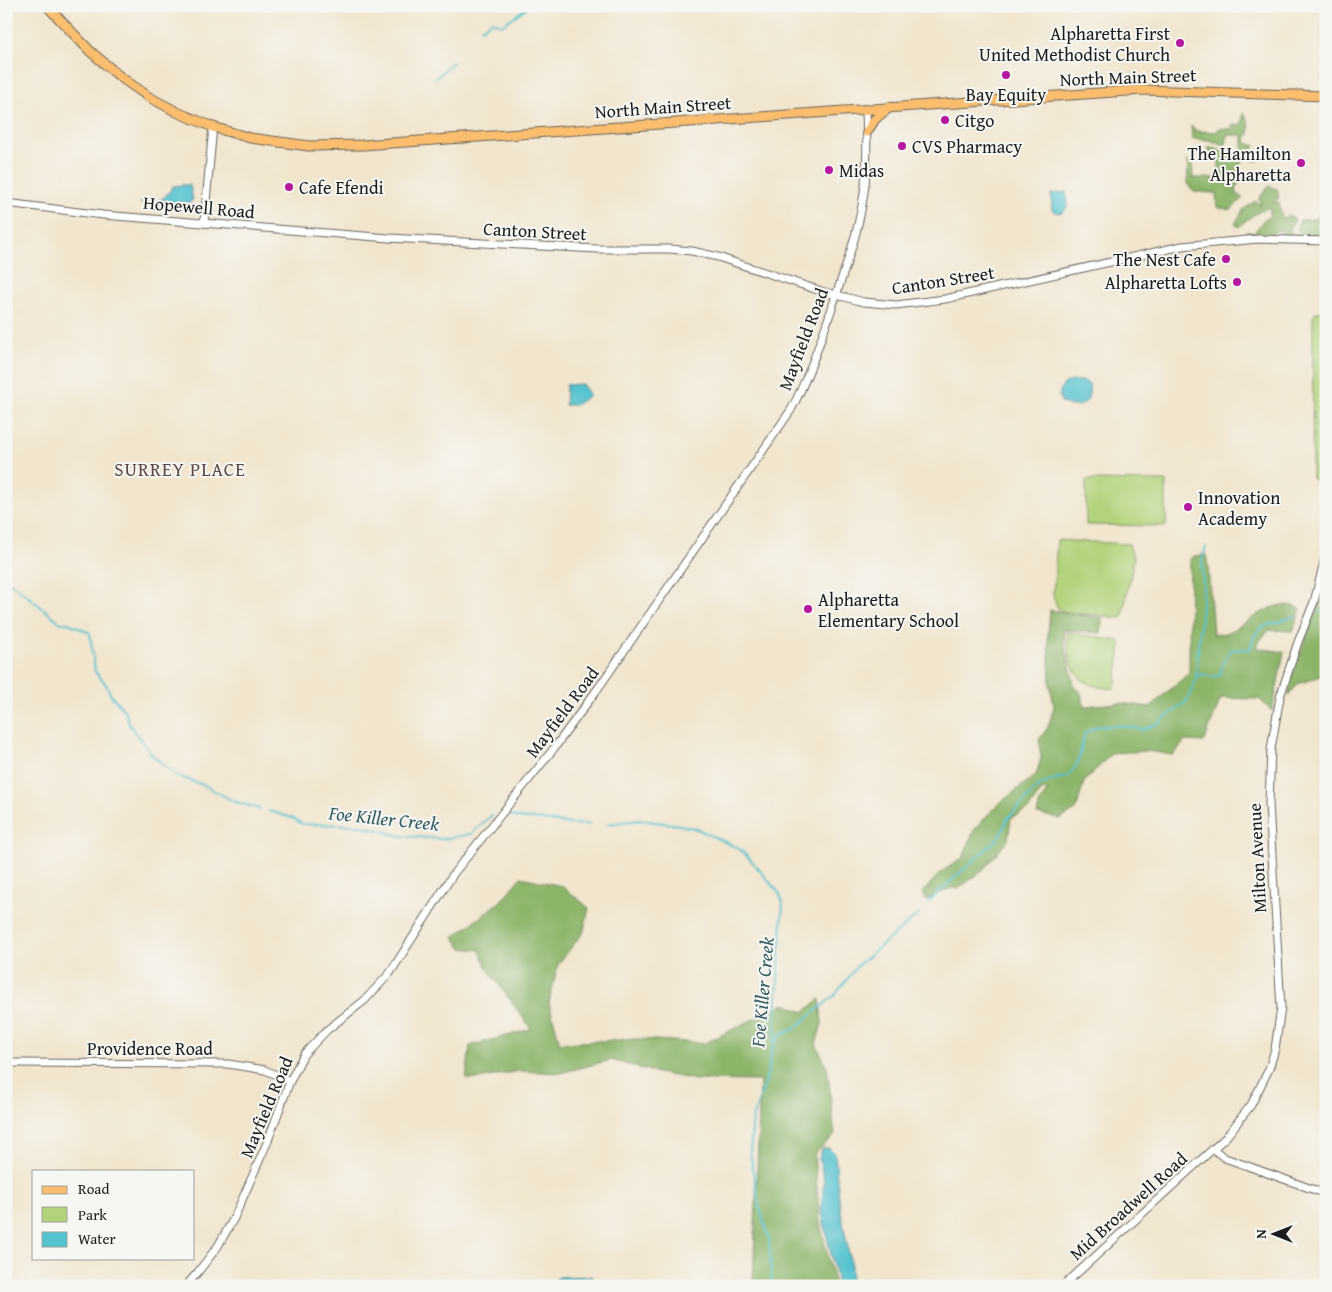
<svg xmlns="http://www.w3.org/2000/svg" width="1332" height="1292" font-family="'Gentium Book Plus',serif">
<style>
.green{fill:#b2d37b;stroke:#67784c}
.forest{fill:#8db56b;stroke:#546844}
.water{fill:#55c2cf;stroke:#386f76}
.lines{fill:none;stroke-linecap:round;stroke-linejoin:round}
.stream{stroke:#55c2cf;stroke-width:2}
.minor-casing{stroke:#67625a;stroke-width:9}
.major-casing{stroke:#67625a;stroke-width:11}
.minor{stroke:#fff;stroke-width:7}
.major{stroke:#fbbe6e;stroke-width:9}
.poi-dot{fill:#b5179e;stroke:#f6f6f2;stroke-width:2}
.labels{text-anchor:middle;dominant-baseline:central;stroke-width:4;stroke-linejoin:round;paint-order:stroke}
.poi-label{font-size:18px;fill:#1c1c1c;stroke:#f6f6f2;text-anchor:start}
.street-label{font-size:18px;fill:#1c1c1c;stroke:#f6f6f2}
.neighbourhood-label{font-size:19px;letter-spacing:1px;fill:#5e4946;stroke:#f6f6f2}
.water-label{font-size:19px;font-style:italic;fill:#335e64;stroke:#f6f6f2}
</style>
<rect width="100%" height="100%" fill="#f6f6f2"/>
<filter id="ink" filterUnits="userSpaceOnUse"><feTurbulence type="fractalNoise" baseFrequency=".02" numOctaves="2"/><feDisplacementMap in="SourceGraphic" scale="10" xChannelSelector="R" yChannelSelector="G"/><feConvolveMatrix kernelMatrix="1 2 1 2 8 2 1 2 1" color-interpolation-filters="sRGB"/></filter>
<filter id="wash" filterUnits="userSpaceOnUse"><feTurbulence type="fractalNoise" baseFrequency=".0096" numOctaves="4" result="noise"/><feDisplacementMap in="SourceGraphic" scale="20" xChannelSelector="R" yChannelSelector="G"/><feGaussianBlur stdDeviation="1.12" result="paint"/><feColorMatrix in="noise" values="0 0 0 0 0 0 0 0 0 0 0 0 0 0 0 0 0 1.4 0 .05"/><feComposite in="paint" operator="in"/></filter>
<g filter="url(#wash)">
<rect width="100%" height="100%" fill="#f1e5cd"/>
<g class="green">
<polygon points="1316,312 1326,312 1326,475 1321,481 1314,480 1312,478 1313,316"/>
<polygon points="1086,480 1166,481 1166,526 1086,525"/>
<polygon points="1057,540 1129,544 1134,559 1122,618 1067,612 1058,609 1053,596"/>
<path d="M1067 632 1119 641 1121 645 1115 689C1108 688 1099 688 1092 685 1069 676 1068 653 1067 632Z"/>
</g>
<g class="forest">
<path d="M1243 113C1250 121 1252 130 1246 139L1247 143 1256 146 1250 152 1253 156 1261 157 1258 161 1244 158 1240 166 1242 173 1236 190 1238 195 1243 198 1231 210 1217 207 1216 193 1194 192 1188 184 1187 160 1192 165 1193 178H1218L1219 165 1217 154 1209 153V147L1233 154 1243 152V135H1228L1226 144 1221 145 1210 140 1192 139 1191 126 1197 131 1217 132 1219 128 1232 129 1233 125 1242 124Z"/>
<path d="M1269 186 1277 189 1279 198 1273 203 1279 202 1282 219 1288 215 1295 220 1290 229 1291 231V236H1285L1280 230 1275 231 1270 238 1248 237 1243 234 1247 231 1254 233 1264 219 1270 216V207C1258 211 1248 218 1239 227L1235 224 1243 210 1255 201 1260 205 1259 198Z"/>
<polygon points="1323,204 1326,205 1326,236 1302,236 1297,228 1300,220 1316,219"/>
<path d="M1206 555 1208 566 1213 635C1218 634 1224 634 1228 632 1251 622 1275 595 1301 609L1293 631 1269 630 1260 640 1257 648 1284 652 1272 711 1259 699 1221 698 1204 742 1185 741 1173 755 1147 751 1112 753 1084 782 1076 810 1060 819 1037 814 1040 802 1048 790 1041 791 1029 809 1011 818 1008 840 983 870 958 889 951 888 925 900 922 893 941 872 963 858 974 830 996 806 1036 775 1041 758 1039 740 1048 727 1054 707 1050 684 1048 633 1050 610 1102 618 1101 633 1064 630 1065 645 1074 684 1081 693 1084 706 1120 703 1150 707 1189 673 1190 559 1194 556Z"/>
<polygon points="1326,584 1326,674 1298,684 1289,695 1290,680"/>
<polygon points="521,877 562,886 589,908 583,933 558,964 549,1003 560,1043 639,1039 705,1043 784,1004 804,1012 820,999 822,1023 816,1044 827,1067 835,1135 814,1154 820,1224 835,1286 753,1286 760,1081 697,1080 658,1073 611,1060 560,1073 518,1071 479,1079 466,1079 470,1046 531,1029 487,968 480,950 461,948 454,937 500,902"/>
</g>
<g class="water">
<path d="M181 185H190L193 200 189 203C173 200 156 210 140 203 159 201 162 203 173 186Z"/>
<polygon points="1066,192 1068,206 1063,212 1058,213 1052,210 1051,194"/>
<path d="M1073 381H1084L1089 384C1092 405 1078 411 1061 402 1058 394 1060 389 1065 383Z"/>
<polygon points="582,384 590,395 575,405 565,405 566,385"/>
<polygon points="829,1148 835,1154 839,1200 851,1265 851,1286 841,1286 837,1283 821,1209 824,1180 819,1158 822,1149"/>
<polygon points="592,1276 602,1286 557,1285 556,1279 560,1277"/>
</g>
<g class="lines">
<g class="stream">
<polyline points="481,29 492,21 502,25 529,6"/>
<polyline points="436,78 453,62"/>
<polyline points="6,580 20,590 61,623 68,623 90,633 95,672 105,683 111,695 126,713 129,724 153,756 177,776 206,786 233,801 260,809"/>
<polyline points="1321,612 1326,610"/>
<polyline points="1196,678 1203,588 1202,559 1206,547"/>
<polyline points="269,811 292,818 302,824 359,825 401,836 443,839 471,834 492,815"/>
<path d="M510 815C520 820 522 818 533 819 552 820 569 826 589 824"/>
<polyline points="607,824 640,820 680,825 697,829 738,848 748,857 779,893 783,903 774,1043 765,1084 753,1116 750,1152 759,1205 769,1239 772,1286"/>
<path d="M928 902 996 840 1003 830 1007 819 1038 787 1049 781 1068 776 1078 763 1085 733 1099 726H1126L1143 730 1160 722 1187 701 1196 679 1201 674 1214 677 1221 674 1222 664 1231 650 1250 649C1255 628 1260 626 1279 622 1284 621 1289 617 1295 616"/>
<polyline points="774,1043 781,1035 794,1029 835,995 858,965 919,914"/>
</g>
</g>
</g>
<g filter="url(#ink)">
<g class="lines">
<defs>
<g id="minor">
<polyline points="6,203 103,215 389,238 598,249 669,249 692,251 718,257 821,291 864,302 896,305 945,299 1182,246 1258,239 1326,241"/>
<polyline points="204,223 213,127"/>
<polyline points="6,1063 228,1064 265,1070 290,1081"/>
<polyline points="1213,1149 1225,1158 1326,1194"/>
<path d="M186 1286 198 1272 218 1246 234 1218 267 1143 290 1081 304 1054 327 1030 365 1000 390 973 454 873 555 747 599 687 791 410C808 378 819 345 831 311 842 276 856 241 862 205 868 173 867 141 866 109"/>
<polyline points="1063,1286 1226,1137 1251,1105 1269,1069 1275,1049 1281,1008 1269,804 1271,749 1280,697 1298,642 1314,602 1326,554"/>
</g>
<g id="major">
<polyline points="47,6 90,51 119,76 149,97 179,113 213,127 250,138 309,146 362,145 506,135 1142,90 1326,96"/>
<polyline points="867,132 875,119 890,107"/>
</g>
</defs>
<use href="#minor" class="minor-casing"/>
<use href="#major" class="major-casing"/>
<use href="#minor" class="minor"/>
<use href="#major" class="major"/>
</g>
</g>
<g class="poi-dot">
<circle cx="1180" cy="43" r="5"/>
<circle cx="1006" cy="75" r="5"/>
<circle cx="945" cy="120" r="5"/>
<circle cx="902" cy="146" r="5"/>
<circle cx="1301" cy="163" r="5"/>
<circle cx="829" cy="170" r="5"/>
<circle cx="289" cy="187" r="5"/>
<circle cx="1226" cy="259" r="5"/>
<circle cx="1237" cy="282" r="5"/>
<circle cx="1188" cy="507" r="5"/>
<circle cx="808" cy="609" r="5"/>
</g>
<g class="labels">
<g class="poi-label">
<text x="1170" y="33" text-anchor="end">Alpharetta First<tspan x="1170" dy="21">United Methodist Church</tspan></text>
<text x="1006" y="94" text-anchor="middle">Bay Equity</text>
<text x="955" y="120">Citgo</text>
<text x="912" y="146">CVS Pharmacy</text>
<text x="1291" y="153" text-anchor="end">The Hamilton<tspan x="1291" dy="21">Alpharetta</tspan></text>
<text x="839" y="170">Midas</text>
<text x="299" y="187">Cafe Efendi</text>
<text x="1216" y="259" text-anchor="end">The Nest Cafe</text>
<text x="1227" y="282" text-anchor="end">Alpharetta Lofts</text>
<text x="1198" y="497">Innovation<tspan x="1198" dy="21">Academy</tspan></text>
<text x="818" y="599">Alpharetta<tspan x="818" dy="21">Elementary School</tspan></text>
</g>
<g class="street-label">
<text transform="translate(1128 77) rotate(-2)">North Main Street</text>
<text transform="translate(663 107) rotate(-4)">North Main Street</text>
<text transform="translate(199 207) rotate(5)">Hopewell Road</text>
<text transform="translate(535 231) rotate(3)">Canton Street</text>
<text transform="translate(943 280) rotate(-9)">Canton Street</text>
<text transform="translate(803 339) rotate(-69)">Mayfield Road</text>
<text transform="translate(562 712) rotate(-53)">Mayfield Road</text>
<text transform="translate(1257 858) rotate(-93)">Milton Avenue</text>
<text x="150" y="1048">Providence Road</text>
<text transform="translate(266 1107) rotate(-67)">Mayfield Road</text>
<text transform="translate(1128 1206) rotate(-42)">Mid Broadwell Road</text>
</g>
<g class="neighbourhood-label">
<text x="180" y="469">SURREY PLACE</text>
</g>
<g class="water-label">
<text transform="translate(384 818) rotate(6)">Foe Killer Creek</text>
<text transform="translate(762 992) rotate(-85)">Foe Killer Creek</text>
</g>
</g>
<rect width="1332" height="1292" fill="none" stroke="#f6f6f2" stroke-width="25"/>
<rect x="32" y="1170" width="162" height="90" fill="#f6f6f2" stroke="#9f9f9c"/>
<rect x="42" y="1186" width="25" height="8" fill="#fbbe6e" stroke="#9f9f9c"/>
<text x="78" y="1194" font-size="15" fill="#1c1c1c">Road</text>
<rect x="42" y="1207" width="25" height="15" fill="#b2d37b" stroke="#9f9f9c"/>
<text x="78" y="1220" font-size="15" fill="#1c1c1c">Park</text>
<rect x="42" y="1232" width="25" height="15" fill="#55c2cf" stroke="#9f9f9c"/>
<text x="78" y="1244" font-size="15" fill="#1c1c1c">Water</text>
<g transform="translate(1274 1234) rotate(270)" stroke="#f6f6f2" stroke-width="4" paint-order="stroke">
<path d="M0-4L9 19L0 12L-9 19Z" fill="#1c1c1c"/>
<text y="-8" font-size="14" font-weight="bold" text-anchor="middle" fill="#1c1c1c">N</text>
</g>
</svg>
